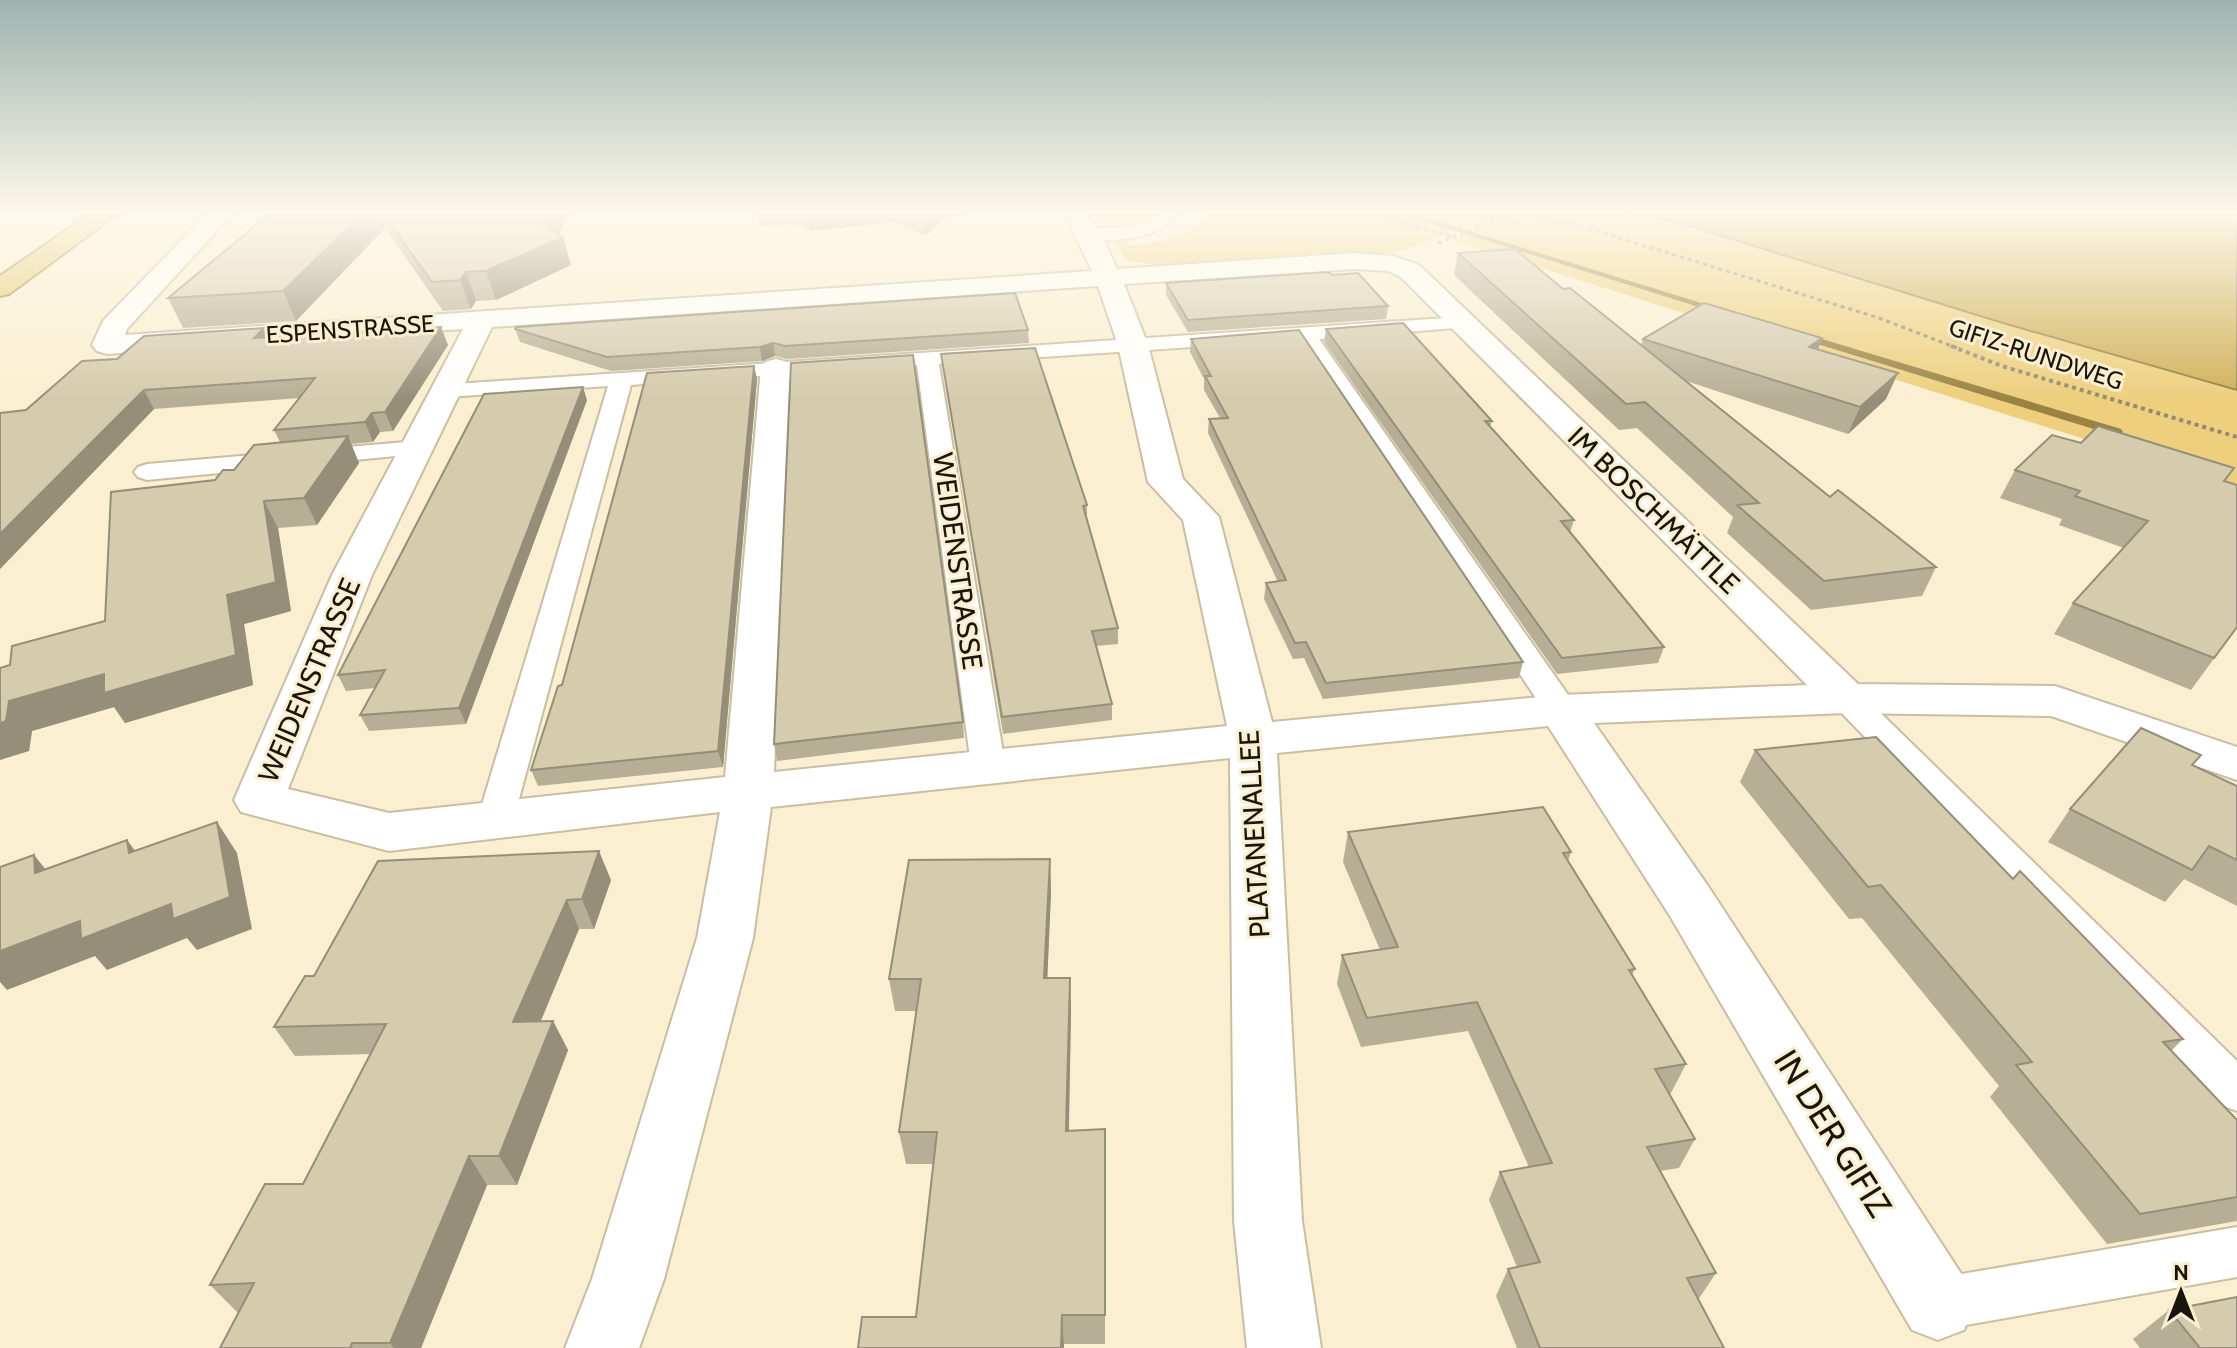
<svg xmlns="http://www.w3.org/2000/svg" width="2237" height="1348" font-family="Cabin,sans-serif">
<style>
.green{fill:#edcf7d}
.water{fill:#d0b15a;stroke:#998242;stroke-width:2}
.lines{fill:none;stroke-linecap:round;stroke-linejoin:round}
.stream{fill:#998242;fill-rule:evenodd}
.service-casing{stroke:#c9bea1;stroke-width:4}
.minor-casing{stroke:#c9bea1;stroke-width:4}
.trunk-casing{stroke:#997f31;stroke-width:4}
.path-far1{stroke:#928a75;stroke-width:3;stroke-dasharray:4 4;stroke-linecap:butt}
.path{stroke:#928a75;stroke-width:4;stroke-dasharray:4 4;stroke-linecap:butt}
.service{fill:#fff;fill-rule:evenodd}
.minor{fill:#fff;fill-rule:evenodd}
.trunk{fill:#e4c66b;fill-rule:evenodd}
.wall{fill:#b7af95}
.shaded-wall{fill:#958e79}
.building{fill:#d5cbad;stroke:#958e79;stroke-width:2}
.labels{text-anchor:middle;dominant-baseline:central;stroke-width:6;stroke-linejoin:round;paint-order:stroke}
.far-street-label{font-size:24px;fill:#1a160b;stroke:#faefd1}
.street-label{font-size:28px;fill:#1a160b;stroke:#faefd1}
.near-street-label{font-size:34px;fill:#1a160b;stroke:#faefd1}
</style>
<rect width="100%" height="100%" fill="#faefd1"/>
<g class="green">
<polygon points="1091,212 1160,212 1147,221 1103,228"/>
<path d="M1212 212H1626L1683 224 2003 323 2237 390V487L1452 240 1482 227 1474 224 1394 253 1159 266 1128 261 1115 243 1121 239 1132 246C1161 241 1195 238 1212 212Z"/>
</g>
<polygon class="water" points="1626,212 2237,212 2237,390 2003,323 1683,224"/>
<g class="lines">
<g class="stream">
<polygon points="1395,212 1407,212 1724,310 1715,312"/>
<polygon points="1802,333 2121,429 2123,432 2117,436 2113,435 1798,338 1797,336"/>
</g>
<defs>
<g id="service">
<path d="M1162 212H1178C1158 241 1122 239 1090 241L1081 236C1100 218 1139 239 1162 212Z"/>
<polygon points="1461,317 1468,319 1471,323 1468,327 1319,339 1573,702 1578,710 1573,718 1561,721 1549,718 1299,340 939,364 1005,765 1000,773 988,777 976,773 971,765 917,365 631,385 513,821 508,830 495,834 482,830 477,821 608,386 448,397 440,395 437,390 440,385"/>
<polygon points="418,441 427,443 430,448 427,453 147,480 138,477 134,472 138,467 147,464"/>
<polygon points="1846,687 1858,691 2237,1061 2237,1111 2221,1105 1834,705 1830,698 1834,691"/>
<polygon points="2237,1227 2237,1277 1938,1330 1919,1323 1912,1304 1919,1285 1938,1278"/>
</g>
<path id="minor" d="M209 212H234L127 329 125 335 1092 271 1064 212H1086L1102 236 1117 269 1354 253 1393 256 1419 265 1858 684 2055 686 2237 747V780L2051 716 1846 713 1594 723 1708 886 1964 1278 1974 1304 1964 1330 1938 1340 1912 1330 1670 916 1548 726 1277 753 1302 1221 1321 1348H1247L1234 1221 1230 758 771 807 753 938 664 1279 639 1348H565L592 1279 697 938 720 812 389 851 241 812 234 800 332 575 463 329 107 354 97 351 92 345 103 321ZM1354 269 1388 271 1401 277 1807 685 1561 695 1272 722 1219 517 1183 479 1148 345 1124 284ZM1098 286 1118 345 1148 482 1183 520 1227 726 774 772 791 368 787 362 776 359 765 362 761 368 725 777 389 813 288 789 372 575 492 327Z"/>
<polygon id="trunk" points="93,212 120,212 9,294 0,296 0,276"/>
</defs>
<use href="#service" class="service-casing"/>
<use href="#minor" class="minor-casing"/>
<use href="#trunk" class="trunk-casing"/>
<g class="path-far1">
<polyline points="1362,212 1451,236"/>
<polyline points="1502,212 1574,224 1879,318 1957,348"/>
<polyline points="1495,220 1516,216"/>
<polyline points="1438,243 1495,220 1491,212"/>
</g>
<polyline class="path" points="1951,346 2002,366 2237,437"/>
<use href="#service" class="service"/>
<use href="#minor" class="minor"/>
<use href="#trunk" class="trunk"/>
</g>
<g class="wall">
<polygon points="272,212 570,212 558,234 571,265 496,300 476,301 471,309 443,311 385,228 296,321 183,328 168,298"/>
<polygon points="758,212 964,212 964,215 946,217 925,236 893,222 810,231 803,225 760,226"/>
<polygon points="1458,253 1563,289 1641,345 1643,339 1822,338 1818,349 1886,399 1848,434 1686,381 1830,497 1936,567 1922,596 1811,610 1727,533 1733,517 1637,428 1619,430 1454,275"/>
<polygon points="1332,275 1388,306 1386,319 1188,332 1166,295 1166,283"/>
<polygon points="264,328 268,337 448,345 393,431 380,432 373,442 351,444 359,463 317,525 278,528 291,611 244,624 253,685 125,723 114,707 32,731 29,751 10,665 105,621 215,480 280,442 274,430 299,398 154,409 0,569 0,413 26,410 117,359"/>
<polygon points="515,329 1028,330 1029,343 787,359 775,356 762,361 611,371 520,342"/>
<polygon points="1326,329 1492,421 1490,427 1574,520 1570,532 1664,647 1658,663 1557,674 1324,342"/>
<polygon points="1191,339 1523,662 1519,678 1323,699 1304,658 1293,659 1264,599 1266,583 1278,582 1208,433 1209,419 1220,418 1204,390 1204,379 1190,352"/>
<polygon points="941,354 1087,505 1087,520 1118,628 1118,644 1096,646 1112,704 1112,720 1003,734"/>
<polygon points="754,366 757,379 723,767 538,786 531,770 562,685"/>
<polygon points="587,400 466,724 369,731 360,715 375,688 346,691 338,675"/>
<polygon points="2081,443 2234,468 2225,482 2237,627 2191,690 2054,634 2073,603 2124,548 2059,525 2062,519 2000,498 2015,470"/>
<polygon points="963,722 964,738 777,761 774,744"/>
<polygon points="1755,750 2013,879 2183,1039 2171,1051 2237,1120 2237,1221 2107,1244 1990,1097 1999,1086 1862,918 1849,919 1740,782"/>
<polygon points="2193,766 2237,786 2237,906 2184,879 2165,902 2048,842 2070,809"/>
<polygon points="1348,832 1571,852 1568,861 1635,969 1632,975 1686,1064 1671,1093 1669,1094 1695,1139 1679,1168 1660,1171 1716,1273 1698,1300 1724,1348 1517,1348 1496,1296 1508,1269 1517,1267 1489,1200 1500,1172 1529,1167 1468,1031 1361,1047 1337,984 1342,955 1380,950 1343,862"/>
<polygon points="1050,859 1051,892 1047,978 1070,978 1071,1010 1069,1131 1105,1129 1105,1344 1064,1344 1064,1348 858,1348 916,1317 933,1164 906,1164 899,1132 916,1011 895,1011 889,979"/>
<polygon points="611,880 594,929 579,929 541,1021 553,1021 568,1050 517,1185 487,1185 421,1348 220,1348 239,1312 237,1312 210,1285 303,1184 371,1054 295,1056 274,1027 314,976"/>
<polygon points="2169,1310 2237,1348 2140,1348 2133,1339"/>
</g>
<g class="shaded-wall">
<polygon points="364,212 379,212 385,228 296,321 283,291"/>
<polygon points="548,212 570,212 555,241 563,237 571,265 496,300 486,271 541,224"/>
<polygon points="807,212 892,212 893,222 810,231"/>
<polygon points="922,212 964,212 964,215 946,217 925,236"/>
<polygon points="466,272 476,301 471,309 460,280"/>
<polygon points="441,327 448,345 393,431 385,412"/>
<polygon points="264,328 272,345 254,338"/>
<polygon points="1822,338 1813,363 1809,347"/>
<polygon points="773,343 775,356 762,361 760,347"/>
<polygon points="754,366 757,379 723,767 718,751"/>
<polygon points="1898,373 1886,399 1848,434 1860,407"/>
<polygon points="583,387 587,400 466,724 459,708"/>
<polygon points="144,390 154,409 0,569 0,534"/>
<polygon points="372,413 380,432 373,442 365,422"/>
<polygon points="348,436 359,463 317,525 304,498"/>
<polygon points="264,501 278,528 291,611 244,624 253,685 125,723 114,707 32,731 29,751 0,760 0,723 9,701 227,595"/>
<polygon points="217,822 237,853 252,929 197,950 187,938 107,970 95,956 7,990 0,982 0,951"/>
<polygon points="127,840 150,871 129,853"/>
<polygon points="599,851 611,880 594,929 582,899"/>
<polygon points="34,855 59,886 35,873"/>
<polygon points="1050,859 1051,892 1046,1010 1044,978"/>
<polygon points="567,900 579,929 528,1051 513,1022"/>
<polygon points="1070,978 1071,1010 1068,1162 1066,1131"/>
<polygon points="553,1021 568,1050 517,1185 499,1156"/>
<polygon points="469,1156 487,1185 421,1348 394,1348 390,1343"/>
<polygon points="1062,1315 1064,1348 1061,1348"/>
</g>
<g class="building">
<polygon points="272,212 364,212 283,291 168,298"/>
<polygon points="382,212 548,212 541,224 563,237 486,271 466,272 460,280 432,282"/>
<polygon points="1515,249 1563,289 1570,288 1830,497 1838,490 1936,567 1824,581 1737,505 1759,503 1645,402 1626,404 1458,253"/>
<polygon points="1329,272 1332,275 1358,273 1388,306 1188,320 1166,283"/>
<polygon points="1015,293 1028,330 785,346 773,343 760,347 607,357 515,329 516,327"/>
<polygon points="1704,303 1822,338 1809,347 1898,373 1860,407 1643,339"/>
<polygon points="1403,323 1492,421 1485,421 1574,520 1561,521 1664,647 1562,658 1326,329"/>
<polygon points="441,327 385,412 372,413 365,422 274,430 315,378 144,390 0,534 0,413 26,410 82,361 117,359 144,336 264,328 254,338"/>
<polygon points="1299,330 1523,662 1326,683 1306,642 1295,643 1266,583 1286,580 1209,419 1228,418 1205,376 1211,376 1191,339"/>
<polygon points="1035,348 1087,505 1083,506 1118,628 1092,631 1112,704 1002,717 941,354"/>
<polygon points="913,355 963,722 774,744 791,363"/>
<polygon points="754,366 718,751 531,770 558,686 562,685 647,373"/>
<polygon points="583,387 459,708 360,715 385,670 338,675 484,394"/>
<polygon points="2098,426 2234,468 2224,481 2237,485 2237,627 2214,658 2073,603 2148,521 2075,496 2080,491 2015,470 2052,435 2081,443"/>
<polygon points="348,436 304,498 264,501 276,582 227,595 236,655 104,693 104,674 9,701 6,721 0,723 0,668 10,665 12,646 105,621 111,492 215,480 223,470 234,470 254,445"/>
<polygon points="2141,728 2201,755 2192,765 2237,786 2237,860 2209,846 2192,870 2070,809"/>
<polygon points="1876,737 2013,879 2020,871 2183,1039 2163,1042 2237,1120 2237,1197 2140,1214 2016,1065 2032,1062 1881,885 1868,887 1755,750"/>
<polygon points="1543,807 1571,852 1563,853 1635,969 1629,970 1686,1064 1655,1069 1695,1139 1647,1147 1716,1273 1687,1278 1724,1348 1540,1348 1508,1269 1540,1262 1500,1172 1552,1163 1477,1002 1367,1018 1342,955 1398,947 1348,832"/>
<polygon points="217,822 230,897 173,919 171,904 81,939 80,921 0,951 0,867 34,855 35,873 127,840 129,853"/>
<polygon points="599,851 582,899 567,900 513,1022 553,1021 499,1156 469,1156 390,1343 352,1343 350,1348 220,1348 254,1283 210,1285 265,1184 303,1184 386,1024 274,1027 305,976 314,976 378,861"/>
<polygon points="1050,859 1044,978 1070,978 1066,1131 1105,1129 1105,1315 1062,1315 1061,1348 858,1348 862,1317 916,1317 937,1132 899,1132 921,979 889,979 909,860"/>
<polygon points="2237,1297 2237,1348 2200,1348 2169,1310"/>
</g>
<linearGradient id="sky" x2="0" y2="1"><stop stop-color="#9eb3af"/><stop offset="0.53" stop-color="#fdf8ea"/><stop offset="1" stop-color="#fdf8ea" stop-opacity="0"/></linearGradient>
<rect width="2237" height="400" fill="url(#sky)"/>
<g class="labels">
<g class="far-street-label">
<text transform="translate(350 329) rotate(-4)">ESPENSTRASSE</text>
<text transform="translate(2036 354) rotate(18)">GIFIZ-RUNDWEG</text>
</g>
<g class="street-label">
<text transform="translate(1654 510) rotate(44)">IM BOSCHMÄTTLE</text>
<text transform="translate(958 561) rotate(82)">WEIDENSTRASSE</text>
<text transform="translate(309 680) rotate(-67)">WEIDENSTRASSE</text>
<text transform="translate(1254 834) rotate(-93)">PLATANENALLEE</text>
</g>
<g class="near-street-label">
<text transform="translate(1833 1133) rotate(58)">IN DER GIFIZ</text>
</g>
</g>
<g transform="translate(2181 1292)" stroke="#faefd1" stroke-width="6" paint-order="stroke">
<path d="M0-6L14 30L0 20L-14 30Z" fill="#1a160b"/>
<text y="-12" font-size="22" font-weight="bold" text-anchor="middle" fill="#1a160b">N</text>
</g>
</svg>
